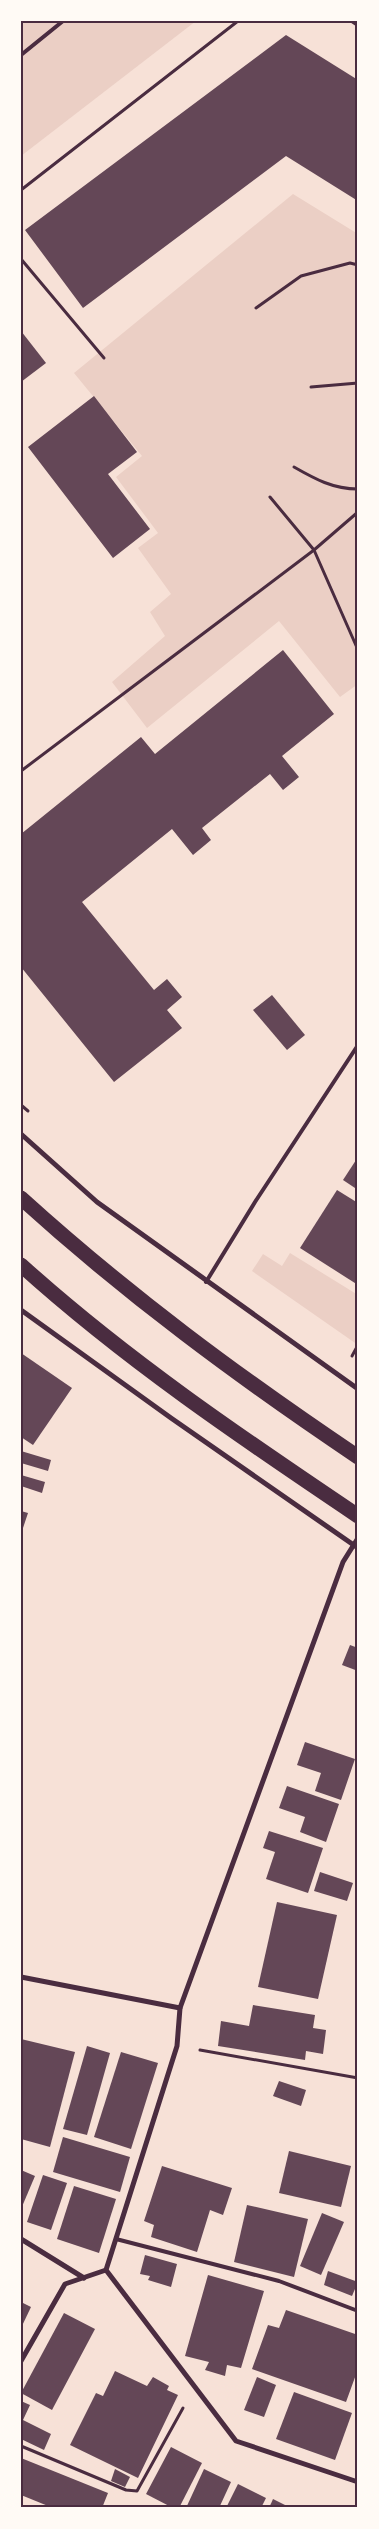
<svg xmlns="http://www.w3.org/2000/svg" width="379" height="2529" font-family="'Golos Text',sans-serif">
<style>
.green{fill:#ebcfc5}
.building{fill:#644757}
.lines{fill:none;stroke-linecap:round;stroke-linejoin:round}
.path{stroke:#4a2c40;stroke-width:3}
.service{stroke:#4a2c40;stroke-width:4}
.minor{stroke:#4a2c40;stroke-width:5}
.motorway{stroke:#4a2c40;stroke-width:15}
.neatline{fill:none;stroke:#4a2c40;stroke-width:2}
</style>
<rect width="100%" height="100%" fill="#f7e1d7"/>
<g class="green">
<polygon points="21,21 196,21 21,156"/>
<polygon points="293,194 358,234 358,684 340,697 279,621 147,728 112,682 165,636 150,612 171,594 138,548 158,533 116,477 142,456 74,373"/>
<polygon points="290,1253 358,1295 358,1345 252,1271 263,1254 282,1266"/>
</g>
<g class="building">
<polygon points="286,35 358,80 358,201 286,156 83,308 25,230"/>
<polygon points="21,331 46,363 21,382"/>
<polygon points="94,396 137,452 108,474 150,529 113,558 28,447"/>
<polygon points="283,650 334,714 282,756 299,777 283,790 270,774 202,828 211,840 193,855 172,829 82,902 154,990 167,979 182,997 167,1010 182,1028 114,1082 21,967 21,834 141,737 155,754"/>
<polygon points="272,995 305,1035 287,1050 253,1010"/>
<polygon points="358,1157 358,1190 343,1180"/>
<polygon points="337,1190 358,1203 358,1285 300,1248"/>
<polygon points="21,1353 72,1388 33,1445 21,1437"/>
<polygon points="21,1451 51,1460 48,1471 21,1463"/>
<polygon points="21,1475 45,1482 42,1493 21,1486"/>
<polygon points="21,1511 28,1513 22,1531 21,1531"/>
<polygon points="350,1645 358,1648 358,1671 342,1665"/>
<polygon points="305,1742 355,1759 341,1800 315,1791 321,1773 297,1765"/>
<polygon points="287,1786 339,1804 326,1842 300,1832 305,1817 279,1808"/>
<polygon points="269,1831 323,1848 308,1893 266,1879 275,1852 263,1848"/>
<polygon points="320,1872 353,1883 347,1901 314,1891"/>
<polygon points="277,1902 337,1915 318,1999 258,1987"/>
<polygon points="253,2005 315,2015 313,2028 326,2030 323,2054 306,2051 305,2060 218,2046 221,2021 249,2026"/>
<polygon points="21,2039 75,2052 50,2147 21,2139"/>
<polygon points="87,2046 110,2053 87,2135 63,2129"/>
<polygon points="121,2052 158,2063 131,2149 94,2137"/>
<polygon points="279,2081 306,2090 301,2106 273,2096"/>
<polygon points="63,2137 130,2157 120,2192 53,2172"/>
<polygon points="289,2151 351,2166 341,2207 279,2193"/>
<polygon points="162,2166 232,2188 223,2215 210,2210 197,2252 151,2237 154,2225 144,2221"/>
<polygon points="21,2170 35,2176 21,2209"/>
<polygon points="43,2175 67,2183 51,2230 27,2222"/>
<polygon points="74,2186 116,2199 99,2253 57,2239"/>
<polygon points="247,2205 308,2219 294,2277 234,2262"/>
<polygon points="322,2213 344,2222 321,2275 300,2266"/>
<polygon points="145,2255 177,2264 171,2287 148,2280 150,2276 140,2274"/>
<polygon points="328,2271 358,2282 352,2296 324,2285"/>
<polygon points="208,2275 264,2291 241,2368 227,2365 225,2376 205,2370 209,2362 185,2356"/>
<polygon points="21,2302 31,2307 21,2328"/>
<polygon points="286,2310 358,2335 358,2369 346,2402 252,2369 268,2325 279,2328"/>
<polygon points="64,2313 95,2329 52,2410 21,2393"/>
<polygon points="115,2371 147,2386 153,2377 169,2386 167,2390 178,2395 138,2478 70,2445 96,2393 103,2396"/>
<polygon points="257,2377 276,2385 264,2417 244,2410"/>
<polygon points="294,2392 352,2413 335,2460 276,2439"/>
<polygon points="21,2401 30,2405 23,2420 51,2434 44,2450 21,2439"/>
<polygon points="171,2447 202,2463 179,2508 173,2508 146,2494"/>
<polygon points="21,2458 108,2493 102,2508 53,2508 21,2495"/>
<polygon points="115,2469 130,2477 125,2487 111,2481"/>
<polygon points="204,2469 231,2482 219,2508 186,2508"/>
<polygon points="238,2484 266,2498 261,2508 226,2508"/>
<polygon points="273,2499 291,2508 269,2508"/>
</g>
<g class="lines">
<g class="path">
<polyline points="21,190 238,21"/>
<polyline points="21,259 104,358"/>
<polyline points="256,308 301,276 350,263 358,265"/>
<polyline points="311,387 358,383"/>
<path d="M294 467C315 479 333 489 358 489"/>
<polyline points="270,497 314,550 358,650"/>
<polyline points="21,771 314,550 358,512"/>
<polyline points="21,1105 28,1111"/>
<polyline points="352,1356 358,1345"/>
<polyline points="200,2050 358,2078"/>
<polyline points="21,2446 126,2490 137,2491 183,2408"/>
</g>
<g class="service">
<polyline points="352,21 358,25"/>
<polyline points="21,55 63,21"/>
<polyline points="206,1282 255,1202 358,1045"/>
<polyline points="116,2239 279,2281 358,2311"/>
</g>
<g class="minor">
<polyline points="21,1134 97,1202 358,1389"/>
<polyline points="21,1310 171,1418 358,1548"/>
<polyline points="21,1977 180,2008 343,1562 358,1538"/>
<polyline points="180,2008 177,2046 106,2270 236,2441 358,2482"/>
<polyline points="21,2239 84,2278"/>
<polyline points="21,2361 65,2284 106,2270"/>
</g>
<g class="motorway">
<path d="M21 1198C128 1295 239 1377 358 1457"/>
<path d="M21 1265C125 1359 242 1438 358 1516"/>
</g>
</g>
<rect width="379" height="2529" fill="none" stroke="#fffaf5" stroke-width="45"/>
<rect x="22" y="22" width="334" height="2484" class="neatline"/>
</svg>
